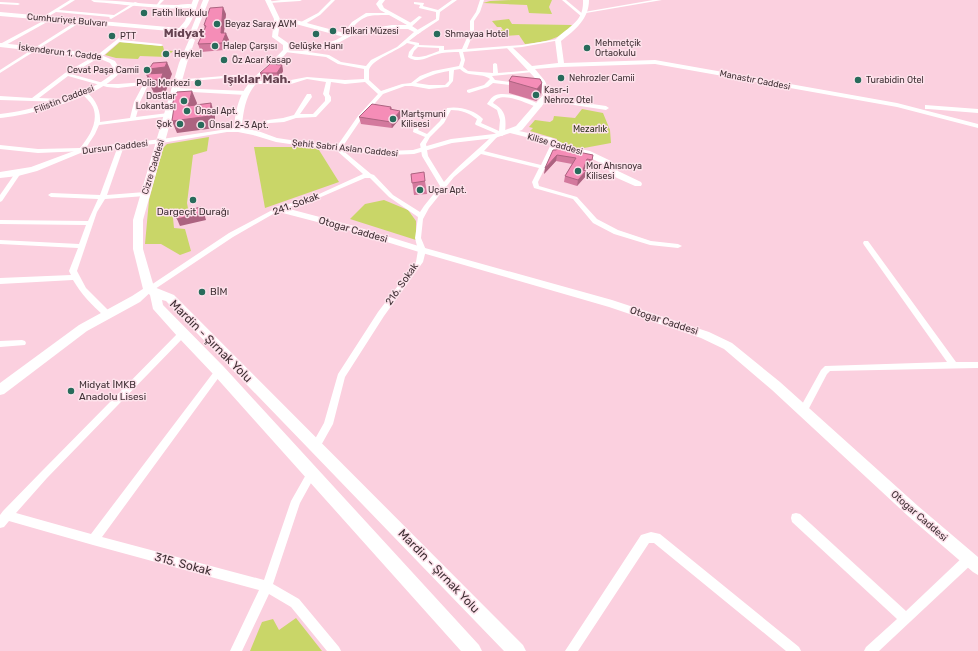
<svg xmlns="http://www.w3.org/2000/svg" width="978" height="651" font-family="Rubik,sans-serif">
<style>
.green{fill:#c9d668}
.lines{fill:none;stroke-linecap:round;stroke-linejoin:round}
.street{fill:#fff;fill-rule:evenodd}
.secondary{fill:#fff;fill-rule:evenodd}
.primary{fill:#fff;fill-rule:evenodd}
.wall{fill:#d3799d}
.shaded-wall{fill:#ac6380}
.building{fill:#f58db7;stroke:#ac6380}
.poi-dot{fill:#286b5b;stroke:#fde2eb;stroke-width:1.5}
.labels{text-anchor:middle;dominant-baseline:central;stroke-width:3;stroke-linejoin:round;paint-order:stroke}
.far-poi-label{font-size:9px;fill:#403035;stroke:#fde2eb;text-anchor:start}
.far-street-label{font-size:9px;fill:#403035;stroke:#fde2eb}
.far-park-label{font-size:9px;fill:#2e321a;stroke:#fde2eb}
.street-label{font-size:10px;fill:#403035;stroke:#fde2eb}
.poi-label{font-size:10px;fill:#403035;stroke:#fde2eb;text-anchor:start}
.far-district-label{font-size:12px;font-weight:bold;fill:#664351;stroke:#fde2eb}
.near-street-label{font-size:12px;fill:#403035;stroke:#fde2eb}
</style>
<rect width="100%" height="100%" fill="#fbd0df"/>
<g class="green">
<polygon points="511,0 552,0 549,7 552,14 529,13 527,5 483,3 490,1"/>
<path d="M509 19 512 24 572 25C563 39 540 43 525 44L519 35 502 36 500 30H503L501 27H497L492 21Z"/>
<polygon points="120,42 163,46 164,50 173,51 167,57 140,56 138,59 116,58 105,55"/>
<polygon points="582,109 603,113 610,130 611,143 584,148 569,148 557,142 557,139 530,131 533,128 529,127 535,120 550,122 553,120 554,116 575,118"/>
<polygon points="209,137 207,151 193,155 187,203 189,214 173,218 174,228 185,229 191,251 180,255 161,244 145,244 149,200 163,148 167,144"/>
<polygon points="254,147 312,147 319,150 339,182 265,208"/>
<polygon points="384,200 408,210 416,221 416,240 350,219 365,204"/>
<polygon points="296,618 322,651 250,651 262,622 273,619 279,630"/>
</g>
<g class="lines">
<g class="street">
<polygon points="70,0 75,0 59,10 114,15 135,2 138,3 111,19 109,18 110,17 56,12 44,19 41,18"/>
<polygon points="160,0 164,0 158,6 156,6"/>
<polygon points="281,0 302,0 300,1 269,3 267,2"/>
<polygon points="331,0 335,0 320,15 305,24 301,24 301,22 318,13"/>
<path d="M452 0H457L440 12 439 20 418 34 409 41 419 43V45L444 46V50L462 49 470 31V21L476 12 480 0H484L480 12 474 21V31L467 49 522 45 558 39 560 40 522 47 463 52 465 60 463 67 468 71 493 73V64L495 63 497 64 498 73 533 70 535 71 533 72 492 76 495 80 518 83 521 85 520 86 493 83 488 87 469 93 467 92V90L484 85 490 79C481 72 469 78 460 69L454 70 453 81 448 87 429 89 412 86H405L383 94 362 118 341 149 371 174 374 175 393 195 420 212 424 206 440 186 422 156 420 144 425 137 413 132 414 126 420 122H424V124L419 128 418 130 427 134 440 121 447 108C460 106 474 110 483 119L481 123 499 131 500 120 497 110 487 104C490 100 491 97 496 95 507 91 533 100 542 106L539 108C528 104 500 89 493 103 507 111 506 119 505 134L502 136 476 125 475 124 477 119C469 113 461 110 451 110L444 123 430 137 426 144 428 156 444 182C458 165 477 151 493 135L498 136 484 151 541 165 552 142 557 141 558 142 538 182 539 186 577 197 597 219 618 230 651 241 678 244 682 246 678 248 650 245 614 234 593 223 573 199 534 188 532 182 539 168 481 154 454 177 429 208 423 219 421 238 426 250 423 262 384 316 345 377 333 424 319 449 316 450 313 449 311 446 324 423 338 374 378 312 416 262 418 250 415 238 418 217 389 197 370 178H365L321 197 280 210 233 237 152 291 149 292 145 289 229 233 276 208 317 195 363 174 335 149 358 116 378 94 365 82 345 84 331 82 329 94 331 97V101L316 117 296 118 284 122 270 123 238 132 235 130 268 120 283 118 294 115 307 94H311L312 97 300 114H313L325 101V97L323 94 326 82 307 79 291 84H253L251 83V81L291 80 307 77 345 80 364 79V69L338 64 326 57 285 52 283 51V50L302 51 336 40 343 36 342 35 352 22 366 13H391L392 14 390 15C365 15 363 15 347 34H351V36L340 42 309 52 329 55 341 62 366 66 371 60 397 47 414 32 436 19V12L419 8 420 5 414 4V2L424 3 423 6 438 10ZM407 43 415 45 409 52 408 57C419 65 430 55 442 53 448 52 453 52 459 52L461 60 459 66 433 71 420 76 411 83 402 84 381 91 369 80C369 77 369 73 369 70 372 59 398 51 407 43ZM418 47 439 48V51C430 54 422 59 412 56L414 51ZM449 71V81L445 85H429L416 83C427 76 437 73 449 71Z"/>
<polygon points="562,0 566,0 584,15 584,17 582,17"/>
<polygon points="653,0 662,0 586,13 584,12"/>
<polygon points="0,2 18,3 20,4 18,5 0,4"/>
<polygon points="419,16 422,17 410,28 406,28 406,26"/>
<polygon points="43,21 47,22 4,46 0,45 0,44"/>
<polygon points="72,24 76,25 0,73 0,70"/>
<path d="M129 30 133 31 122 40 161 44 163 45 161 46 119 42 104 55 71 74 107 84H118L145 82 148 80 150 82 236 75 257 76 259 77 257 78 236 77 148 85 140 102 136 117 168 113 170 114V116L99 125 95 134 84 151 38 153 0 149V145L38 149 80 148C89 137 99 122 93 107 90 101 85 97 80 92L83 90C94 96 101 109 100 122L130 118 134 102 143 85 118 88 107 87 68 76 39 98 62 99 65 101 64 102 0 100V96L32 98 65 73 100 53Z"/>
<polygon points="176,88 246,91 249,93 246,95 174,91 173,90"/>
<polygon points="544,97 606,106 609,108 606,110 542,100 541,99"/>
<path d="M121 144 124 146 107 195 145 192 148 194 145 196 105 199 97 212 77 271 86 288 110 312 111 314 110 316H104C92 305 81 294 73 280L0 284V278L71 275 69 271 78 248 0 244V240L79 244 86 225 0 224V220L88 221 98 199 51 197 48 195 51 193 100 195 118 146Z"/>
<polygon points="18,171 21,173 2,201 0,202 0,195 16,172"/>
<polygon points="864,241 868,241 956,362 978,362 978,368 830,371 827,374 806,414 803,415 800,414 798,411 800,408 821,370 825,366 947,362 864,245 863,243"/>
<polygon points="182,331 185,332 186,334 185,336 47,478 16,513 91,534 216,369 219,368 222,369 223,371 222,373 102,537 264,580 291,501 308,471 311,469 314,471 316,474 300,503 273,584 299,599 339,647 341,651 327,651 291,607 269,594 242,651 230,651 259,590 93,545 9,521 4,527 0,528 0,515 3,511 41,472 179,332"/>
<polygon points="22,340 25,341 26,343 25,345 0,347 0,341"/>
<polygon points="796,513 800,514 906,611 965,555 969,554 973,555 974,559 973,563 879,651 864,651 866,647 897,619 792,522 791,518 792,514"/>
<polygon points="651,532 660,534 799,647 801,651 786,651 654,543 649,543 578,651 565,651 641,535"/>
</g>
<g class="secondary">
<path d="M91 0C119 0 147 5 175 5 181 5 190 2 196 6 184 13 112 3 94 2Z"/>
<path d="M265 0H271L280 19H292L344 33 392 25H407L380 10 376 4 379 0H385L382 4 384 8 413 24 412 26 421 32 418 34 408 29H392L344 37 292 23H280L278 36 288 43 289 50C263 82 245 79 242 128L258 131 277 138 338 147 388 151 413 150 451 139 494 134 516 126 543 95 534 77 506 47 511 46 532 66 558 63 555 40C568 26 584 23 583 0H589C589 19 575 30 561 41L564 63 655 60 897 103 978 124V128L897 107 655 64 561 67 535 69 545 81 551 95 522 130 519 131 552 138 571 147 590 151 611 161 618 171 641 182 642 184 641 186H635L617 178 612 175 605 165 584 155 566 151 546 142 510 133 495 138 452 143 414 154 388 155 338 151 276 142 253 135 238 132H227L162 143 83 152 37 171 18 176 0 178V172L31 167 82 148 162 139 234 128C238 81 255 80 283 50V45L272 37 274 19Z"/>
<path d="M0 43 99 54 115 61 121 71C102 97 32 115 0 118V114C30 111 94 94 115 71L110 63 98 58 0 47Z"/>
<polygon points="925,105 978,109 978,113 928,109 925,109"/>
<polygon points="278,206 354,226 425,248 612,300 709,332 732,343 780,382 918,506 978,557 978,575 973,572 908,516 772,390 724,349 701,338 609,307 419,252 348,230 275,211 273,209 275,207"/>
<polygon points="149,285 153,286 154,289 140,302 87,331 4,394 0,395 0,383 79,325 132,296"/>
</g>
<g class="primary">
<path d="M193 0H199C195 10 192 27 181 32L0 16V12L179 28 185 21Z"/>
<polygon points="203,0 209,0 197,30 192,31 191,30"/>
<polygon points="192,38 195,40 187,63 143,220 143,249 154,287 174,295 523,645 526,651 504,651 166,301 162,300 163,305 224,367 479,645 482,651 461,651 214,375 178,337 153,309 150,295 143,289 133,249 133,220 179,63 189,40"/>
</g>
</g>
<g class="wall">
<polygon points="226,14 224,33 229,40 224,50 201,52 198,44 205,29 204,25"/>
<polygon points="282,65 283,71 279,79 262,79 260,73"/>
<polygon points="509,81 542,83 541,95 536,101 509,93"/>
<polygon points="391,107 392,109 401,117 392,128 361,124 359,117"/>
<polygon points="556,150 593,155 591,166 586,166 584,170 585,177 577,186 564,182 565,176 572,164 556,161 544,174"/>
<polygon points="411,174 425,181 427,194 414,195"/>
</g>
<g class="shaded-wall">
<polygon points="223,7 226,14 223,39 226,33 229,40 224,50 222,43 221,33"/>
<polygon points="167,62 172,74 170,79 166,79 168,85 166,91 154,93 148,81 150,78 148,79 147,76 149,76 154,80 149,69"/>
<polygon points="282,65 283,71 279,79 277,73"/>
<polygon points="542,83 541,95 536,101 537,89"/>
<polygon points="192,91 197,103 193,118 211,103 215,115 215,128 177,133 172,121 188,106"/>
<polygon points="400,111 401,117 392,128 391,122"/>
<polygon points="557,155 556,161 544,174 545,168"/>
<polygon points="587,159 586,166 582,175 586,171 585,177 577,186 578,180"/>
<polygon points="201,207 204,213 206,220 180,226 177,219"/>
</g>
<g class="building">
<polygon points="223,7 221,33 226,33 222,43 198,44 206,26 204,25 210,8"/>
<polygon points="167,62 165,67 149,69 153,63"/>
<polygon points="270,64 282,65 277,73 260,73"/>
<polygon points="163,73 161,79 148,81 150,78 147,79 149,76 147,76 147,74"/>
<polygon points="512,76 540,79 542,83 537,89 509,81"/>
<polygon points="192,91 188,106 211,103 210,116 172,121 174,107 171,107 177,92"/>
<polygon points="372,104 391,107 390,109 400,111 391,122 359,117"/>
<polygon points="559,148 593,155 592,160 587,159 583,170 586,171 578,180 565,176 576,158 557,155 545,168 553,150 556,150"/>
<polygon points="424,172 425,181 412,183 411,174"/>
<polygon points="201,207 203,213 177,219 176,213"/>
</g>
<g class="poi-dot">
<circle cx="144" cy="13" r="4"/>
<circle cx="217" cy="24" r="4"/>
<circle cx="333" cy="31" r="4"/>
<circle cx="316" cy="34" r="4"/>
<circle cx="437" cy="34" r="4"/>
<circle cx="112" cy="36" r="4"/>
<circle cx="215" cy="46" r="4"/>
<circle cx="587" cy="48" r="4"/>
<circle cx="166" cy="54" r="4"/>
<circle cx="224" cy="60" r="4"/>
<circle cx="147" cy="70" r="4"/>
<circle cx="561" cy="78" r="4"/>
<circle cx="858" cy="80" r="4"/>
<circle cx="198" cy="83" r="4"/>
<circle cx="536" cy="95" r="4"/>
<circle cx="184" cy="101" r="4"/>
<circle cx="187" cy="111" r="4"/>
<circle cx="393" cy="119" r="4"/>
<circle cx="180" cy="124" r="4"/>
<circle cx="201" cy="125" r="4"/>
<circle cx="578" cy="171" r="4"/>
<circle cx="420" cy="190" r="4"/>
<circle cx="193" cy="200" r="4"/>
<circle cx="202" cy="292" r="4"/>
<circle cx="71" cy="391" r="4"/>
</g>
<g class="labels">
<g class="far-poi-label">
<text x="152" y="13">Fatih İlkokulu</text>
<text x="225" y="24">Beyaz Saray AVM</text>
<text x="341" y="31">Telkari Müzesi</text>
<text x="445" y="34">Shmayaa Hotel</text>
<text x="120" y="36">PTT</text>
<text x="595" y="43">Mehmetçik<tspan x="595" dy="10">Ortaokulu</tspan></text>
<text x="223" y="46">Halep Çarşısı</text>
<text x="316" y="46" text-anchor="middle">Gelüşke Hanı</text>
<text x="174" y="54">Heykel</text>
<text x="232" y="60">Öz Acar Kasap</text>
<text x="139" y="70" text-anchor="end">Cevat Paşa Camii</text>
<text x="569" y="78">Nehrozler Camii</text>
<text x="866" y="80">Turabidin Otel</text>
<text x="190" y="83" text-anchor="end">Polis Merkezi</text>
<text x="544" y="90">Kasr-i<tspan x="544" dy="10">Nehroz Otel</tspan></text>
<text x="176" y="96" text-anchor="end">Dostlar<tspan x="176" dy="10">Lokantası</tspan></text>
<text x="195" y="111">Ünsal Apt.</text>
<text x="401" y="114">Martşmuni<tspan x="401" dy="10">Kilisesi</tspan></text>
<text x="172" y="124" text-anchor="end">Şok</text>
<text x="209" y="125">Ünsal 2-3 Apt.</text>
<text x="586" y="166">Mor Ahısnoya<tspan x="586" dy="10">Kilisesi</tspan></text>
<text x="428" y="190">Uçar Apt.</text>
</g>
<g class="far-street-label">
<text transform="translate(67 20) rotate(5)">Cumhuriyet Bulvarı</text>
<text transform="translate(60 52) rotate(7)">İskenderun 1. Cadde</text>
<text transform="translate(755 80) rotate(11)">Manastır Caddesi</text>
<text transform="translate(64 99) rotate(-21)">Filistin Caddesi</text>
<text transform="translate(555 144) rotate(16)">Kilise Caddesi</text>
<text transform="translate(115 147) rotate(-7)">Dursun Caddesi</text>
<text transform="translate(345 148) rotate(6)">Şehit Sabri Aslan Caddesi</text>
<text transform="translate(153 167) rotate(-73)">Cizre Caddesi</text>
</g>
<g class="far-park-label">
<text x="590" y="129">Mezarlık</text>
</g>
<g class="street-label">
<text transform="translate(296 204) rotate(-20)">241. Sokak</text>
<text transform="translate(353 230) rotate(16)">Otogar Caddesi</text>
<text transform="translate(402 284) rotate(-55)">216. Sokak</text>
<text transform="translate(664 321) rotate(18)">Otogar Caddesi</text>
<text transform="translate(919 516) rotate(41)">Otogar Caddesi</text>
</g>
<g class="poi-label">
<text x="193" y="212" text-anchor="middle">Dargeçit Durağı</text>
<text x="210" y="292">BİM</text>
<text x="79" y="385">Midyat İMKB<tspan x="79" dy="12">Anadolu Lisesi</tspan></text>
</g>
<g class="far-district-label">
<text x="184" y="33">Midyat</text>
<text x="257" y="79">Işıklar Mah.</text>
</g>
<g class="near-street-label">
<text transform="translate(211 341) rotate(45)">Mardin - Şırnak Yolu</text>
<text transform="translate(183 564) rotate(15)">315. Sokak</text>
<text transform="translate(439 571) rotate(46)">Mardin - Şırnak Yolu</text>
</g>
</g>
</svg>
